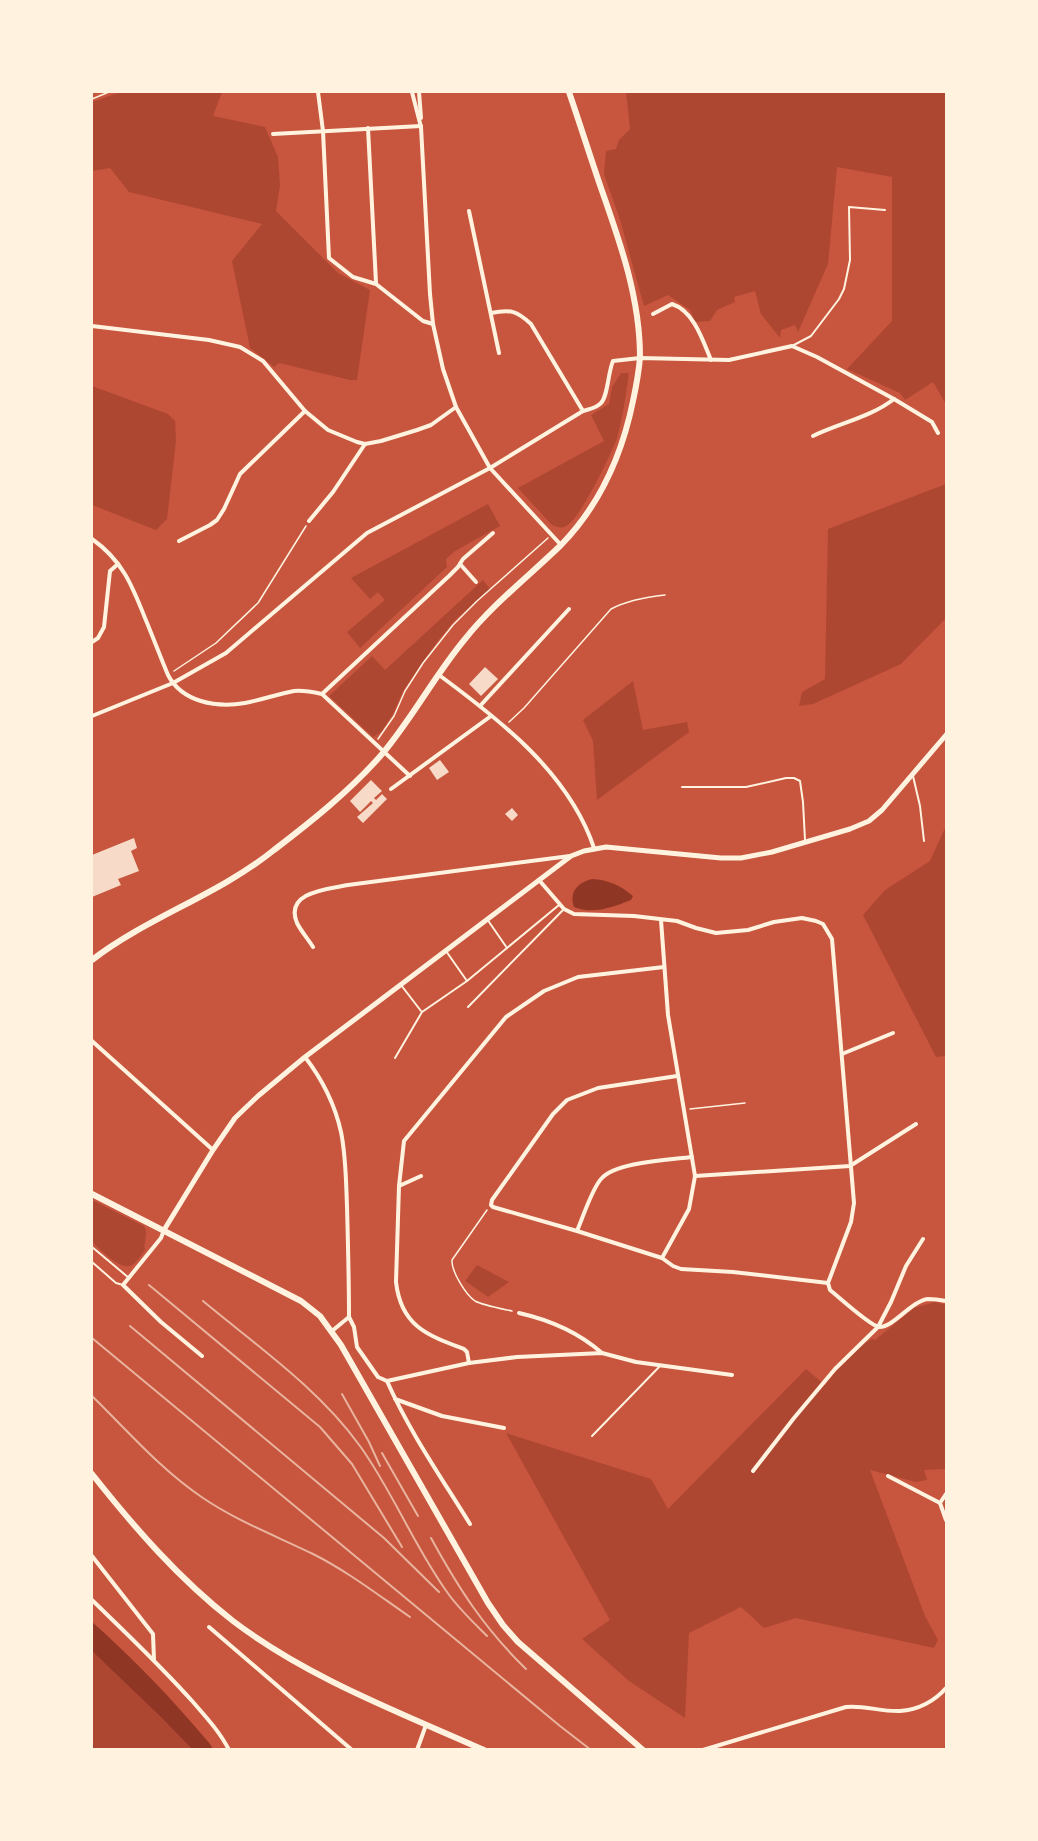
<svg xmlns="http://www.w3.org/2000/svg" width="1038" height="1841" font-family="Quicksand,sans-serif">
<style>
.green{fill:#ae4732}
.water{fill:#8f3625}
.building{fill:#f7dbc8}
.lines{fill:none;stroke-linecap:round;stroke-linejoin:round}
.path{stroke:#fff3e0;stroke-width:1.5}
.service{stroke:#fff3e0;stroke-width:2}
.minor{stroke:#fff3e0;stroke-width:4}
.tertiary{stroke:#fff3e0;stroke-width:5}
.secondary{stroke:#fff3e0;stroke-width:6}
.primary{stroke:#fff3e0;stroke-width:6}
.rail{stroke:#e9b49f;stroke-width:2}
</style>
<rect width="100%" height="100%" fill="#c8553d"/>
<g class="green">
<polygon points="121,92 222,92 213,116 265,127 278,157 280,185 276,211 338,273 370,290 357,380 350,380 279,363 274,367 250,348 232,261 262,224 129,192 110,168 92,171 92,102"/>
<polygon points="626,92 946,92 946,404 933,382 905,400 900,393 847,369 892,321 892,177 837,167 828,264 798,332 795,325 781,330 780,338 761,314 755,291 734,297 735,302 717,310 710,321 695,322 690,310 668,295 644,306 620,220 604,174 606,151 616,149 619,140 630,129"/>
<path d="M621 373H629C626 394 623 417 617 438 611 455 582 514 569 524 564 529 558 528 552 525L518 488 604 441 591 415 609 404 612 387Z"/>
<polygon points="92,386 168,414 175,421 176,441 167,519 156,530 92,505"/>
<polygon points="946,484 946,618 901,664 813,704 799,706 802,692 825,679 828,529"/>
<polygon points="488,504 500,526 455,551 446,559 447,567 360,648 347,632 385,600 378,592 370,599 351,578"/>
<polygon points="483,580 490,589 455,620 437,642 403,691 394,712 382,731 373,737 329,696 372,656 385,670"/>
<polygon points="633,681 643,730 687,722 689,732 597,800 593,741 583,720"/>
<polygon points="946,826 946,1056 936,1057 863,915 885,890 930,861"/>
<path d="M92 1200 144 1226C149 1234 143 1242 145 1250 141 1255 137 1262 132 1265 121 1272 100 1249 92 1242Z"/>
<polygon points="477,1265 509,1282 488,1297 465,1281"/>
<path d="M935 1302 946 1305V1469L924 1470 927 1480 916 1482 870 1470 925 1616 938 1640 934 1648 796 1618 764 1628 741 1607 689 1633 685 1718 629 1681 582 1639 610 1620 506 1433 651 1479 668 1509 806 1369 825 1385C837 1369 854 1349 872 1339L875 1340 914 1308Z"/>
<polygon points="92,1651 161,1716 192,1749 92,1749"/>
</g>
<g class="water">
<path d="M592 879C608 880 620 885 633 896L631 900C613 907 593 915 574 907 569 892 577 883 592 879Z"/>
<path d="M92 1622C135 1660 173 1700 210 1744L213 1749H192L160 1716 92 1651Z"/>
</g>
<g class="building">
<polygon points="485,667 498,679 481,696 469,684"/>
<polygon points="440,760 449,772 437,780 429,768"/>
<polygon points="371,780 382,791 374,798 376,800 382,794 387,799 363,823 357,817 373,803 371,801 360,812 350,801"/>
<polygon points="512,808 518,815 512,821 505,814"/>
<polygon points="134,838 137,848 131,851 139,871 118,879 121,885 92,897 92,855"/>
</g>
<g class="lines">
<g class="path">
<polyline points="92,99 109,92"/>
<polyline points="174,671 216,643 258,603 306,526"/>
<path d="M509 722 524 708 611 609C628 600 646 597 665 595"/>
<polyline points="378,739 394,716 405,691 423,663 453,625 477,601 548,538"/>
<polyline points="690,1109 745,1103"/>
<path d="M487 1210 452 1260C451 1271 466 1295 475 1301 482 1305 503 1309 512 1311"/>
</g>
<g class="service">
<polyline points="792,346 811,336 839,299 844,289 850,260 849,207 885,210"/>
<polyline points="913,776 920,806 924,841"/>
<polyline points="682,787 746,787 786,778 794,778 800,781 803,802 805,840"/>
<polyline points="487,919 507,948"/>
<polyline points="446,951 467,981"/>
<polyline points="401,985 421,1011"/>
<polyline points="468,1007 564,909"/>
<polyline points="395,1058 422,1012 467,981 559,905"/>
<polyline points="92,1247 129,1278"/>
<polyline points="92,1262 116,1283 123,1285"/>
<polyline points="592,1436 661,1365"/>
</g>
<g class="minor">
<polyline points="318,92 323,131 329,258 353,277 376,284 423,321 433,324"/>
<polyline points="412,92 421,127 430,294 433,324 443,369 456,407 490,468 561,545"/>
<polyline points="419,92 421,118"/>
<polyline points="368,128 376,283"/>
<polyline points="273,134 421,126"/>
<polyline points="469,211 499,353"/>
<path d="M653 314 672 304C694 311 703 341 711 360"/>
<polyline points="92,326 209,340 240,347 263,361 305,411 328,430 357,442 365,444 381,441 417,430 431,425 456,407"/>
<path d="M583 411C589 409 597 408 601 403 608 396 608 372 613 361L640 358 729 360 792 346 817 357 894 399 932 422 938 433"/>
<path d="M813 436C840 423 871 417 894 399"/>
<polyline points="309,521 333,492 365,444"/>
<path d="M92 539C122 560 132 585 145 618 153 637 160 656 168 675 182 702 216 708 245 703 261 700 278 694 294 691 304 690 313 692 322 694L410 776"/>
<polyline points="179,541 210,525 217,520 224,509 240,474 305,411"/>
<polyline points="460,564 476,582"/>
<polyline points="92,642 98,638 104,627 110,571 118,564"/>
<path d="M439 675C500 720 569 773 594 848"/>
<polyline points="322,694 449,576 458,567 463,559 493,533"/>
<polyline points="480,706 569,609"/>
<path d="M92 716 173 683 226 653 367 533 490 468 583 411 531 324C517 311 511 309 491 313"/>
<polyline points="391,789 491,716"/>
<polyline points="539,880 564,909 574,914 634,916 677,921 696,928 716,933 748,930 774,922 802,918 816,921 823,924 832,939 854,1203 851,1222 828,1283"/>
<polyline points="661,920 668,1015 695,1176 689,1209 662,1258"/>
<path d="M313 947C308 939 301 931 297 923 284 892 328 889 348 885L570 856"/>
<polyline points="92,1041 213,1150"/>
<polyline points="842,1054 893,1033"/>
<path d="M305 1057C322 1079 335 1105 341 1132 346 1156 346 1182 347 1206 348 1243 349 1280 349 1317"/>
<polyline points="677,1076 598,1088 567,1100 553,1114 492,1200 491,1205 493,1207 577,1231 662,1258 673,1266 681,1269 733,1272 828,1283"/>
<path d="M421 1176 399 1186 396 1282C401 1326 427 1335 464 1349L467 1352 469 1363"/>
<polyline points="695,1176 850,1166 916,1124"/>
<polyline points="399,1186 404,1141 506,1017 544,991 578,977 664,967"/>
<polyline points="164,1230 161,1238 123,1285 161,1322 202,1356"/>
<path d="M577 1231C583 1217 592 1189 601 1179 615 1162 669 1160 692 1157"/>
<path d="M828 1283 830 1290C839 1297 869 1325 879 1327 893 1328 911 1301 928 1299 933 1299 941 1300 946 1301"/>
<path d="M519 1313C550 1320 578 1332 602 1353"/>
<path d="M332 1331 349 1317 354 1327 357 1347 378 1377 387 1381C409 1431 441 1477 470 1524"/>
<polyline points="387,1381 469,1363 517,1357 602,1353 636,1362 732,1375"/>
<polyline points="395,1399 442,1416 504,1428"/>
<polyline points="753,1471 794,1418 835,1369 878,1327 891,1302 906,1266 923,1239"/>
<polyline points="888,1476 940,1503"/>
<polyline points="946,1494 940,1503 946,1520"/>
<polyline points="92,1556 153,1634 154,1660"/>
<path d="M92 1600C126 1633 161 1666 193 1702 206 1717 220 1732 229 1750"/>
<polyline points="209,1627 352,1750"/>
<polyline points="417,1750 426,1725"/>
<path d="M703 1750 846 1707C864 1705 882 1712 900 1711 918 1710 935 1701 946 1688"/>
</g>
<polyline class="tertiary" points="164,1230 213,1150 235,1118 258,1096 305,1057 571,856 584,851 606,847 721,858 741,858 772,852 850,829 869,821 882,810 946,735"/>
<polyline class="secondary" points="92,1194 301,1301 320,1316 341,1345 488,1603 503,1625 518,1642 643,1750"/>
<g class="primary">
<path d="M92 960C148 917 218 895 274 850 312 821 352 789 383 753 413 717 435 675 465 639 493 604 529 576 561 545 600 505 622 455 633 401 636 387 639 371 640 357 640 298 620 242 601 188 590 156 580 124 569 92"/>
<path d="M92 1474C134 1527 179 1579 233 1621 308 1678 399 1712 484 1750"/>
</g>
<g class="rail">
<polyline points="149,1285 320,1427 352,1464 402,1547"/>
<path d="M203 1301C257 1346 318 1388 360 1446 393 1492 414 1546 447 1592 458 1608 473 1622 487 1636"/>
<polyline points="130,1326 384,1538 439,1592"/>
<polyline points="92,1338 560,1726 591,1750"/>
<polyline points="342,1394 369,1442 380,1466"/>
<path d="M92 1396C127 1430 161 1470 203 1498 237 1521 276 1536 313 1554 347 1571 378 1595 410 1617"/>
<polyline points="382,1453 418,1516"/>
<path d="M431 1538C459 1589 484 1628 526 1669"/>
</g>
</g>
<rect width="1038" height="1841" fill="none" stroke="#fff3e0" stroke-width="186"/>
</svg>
